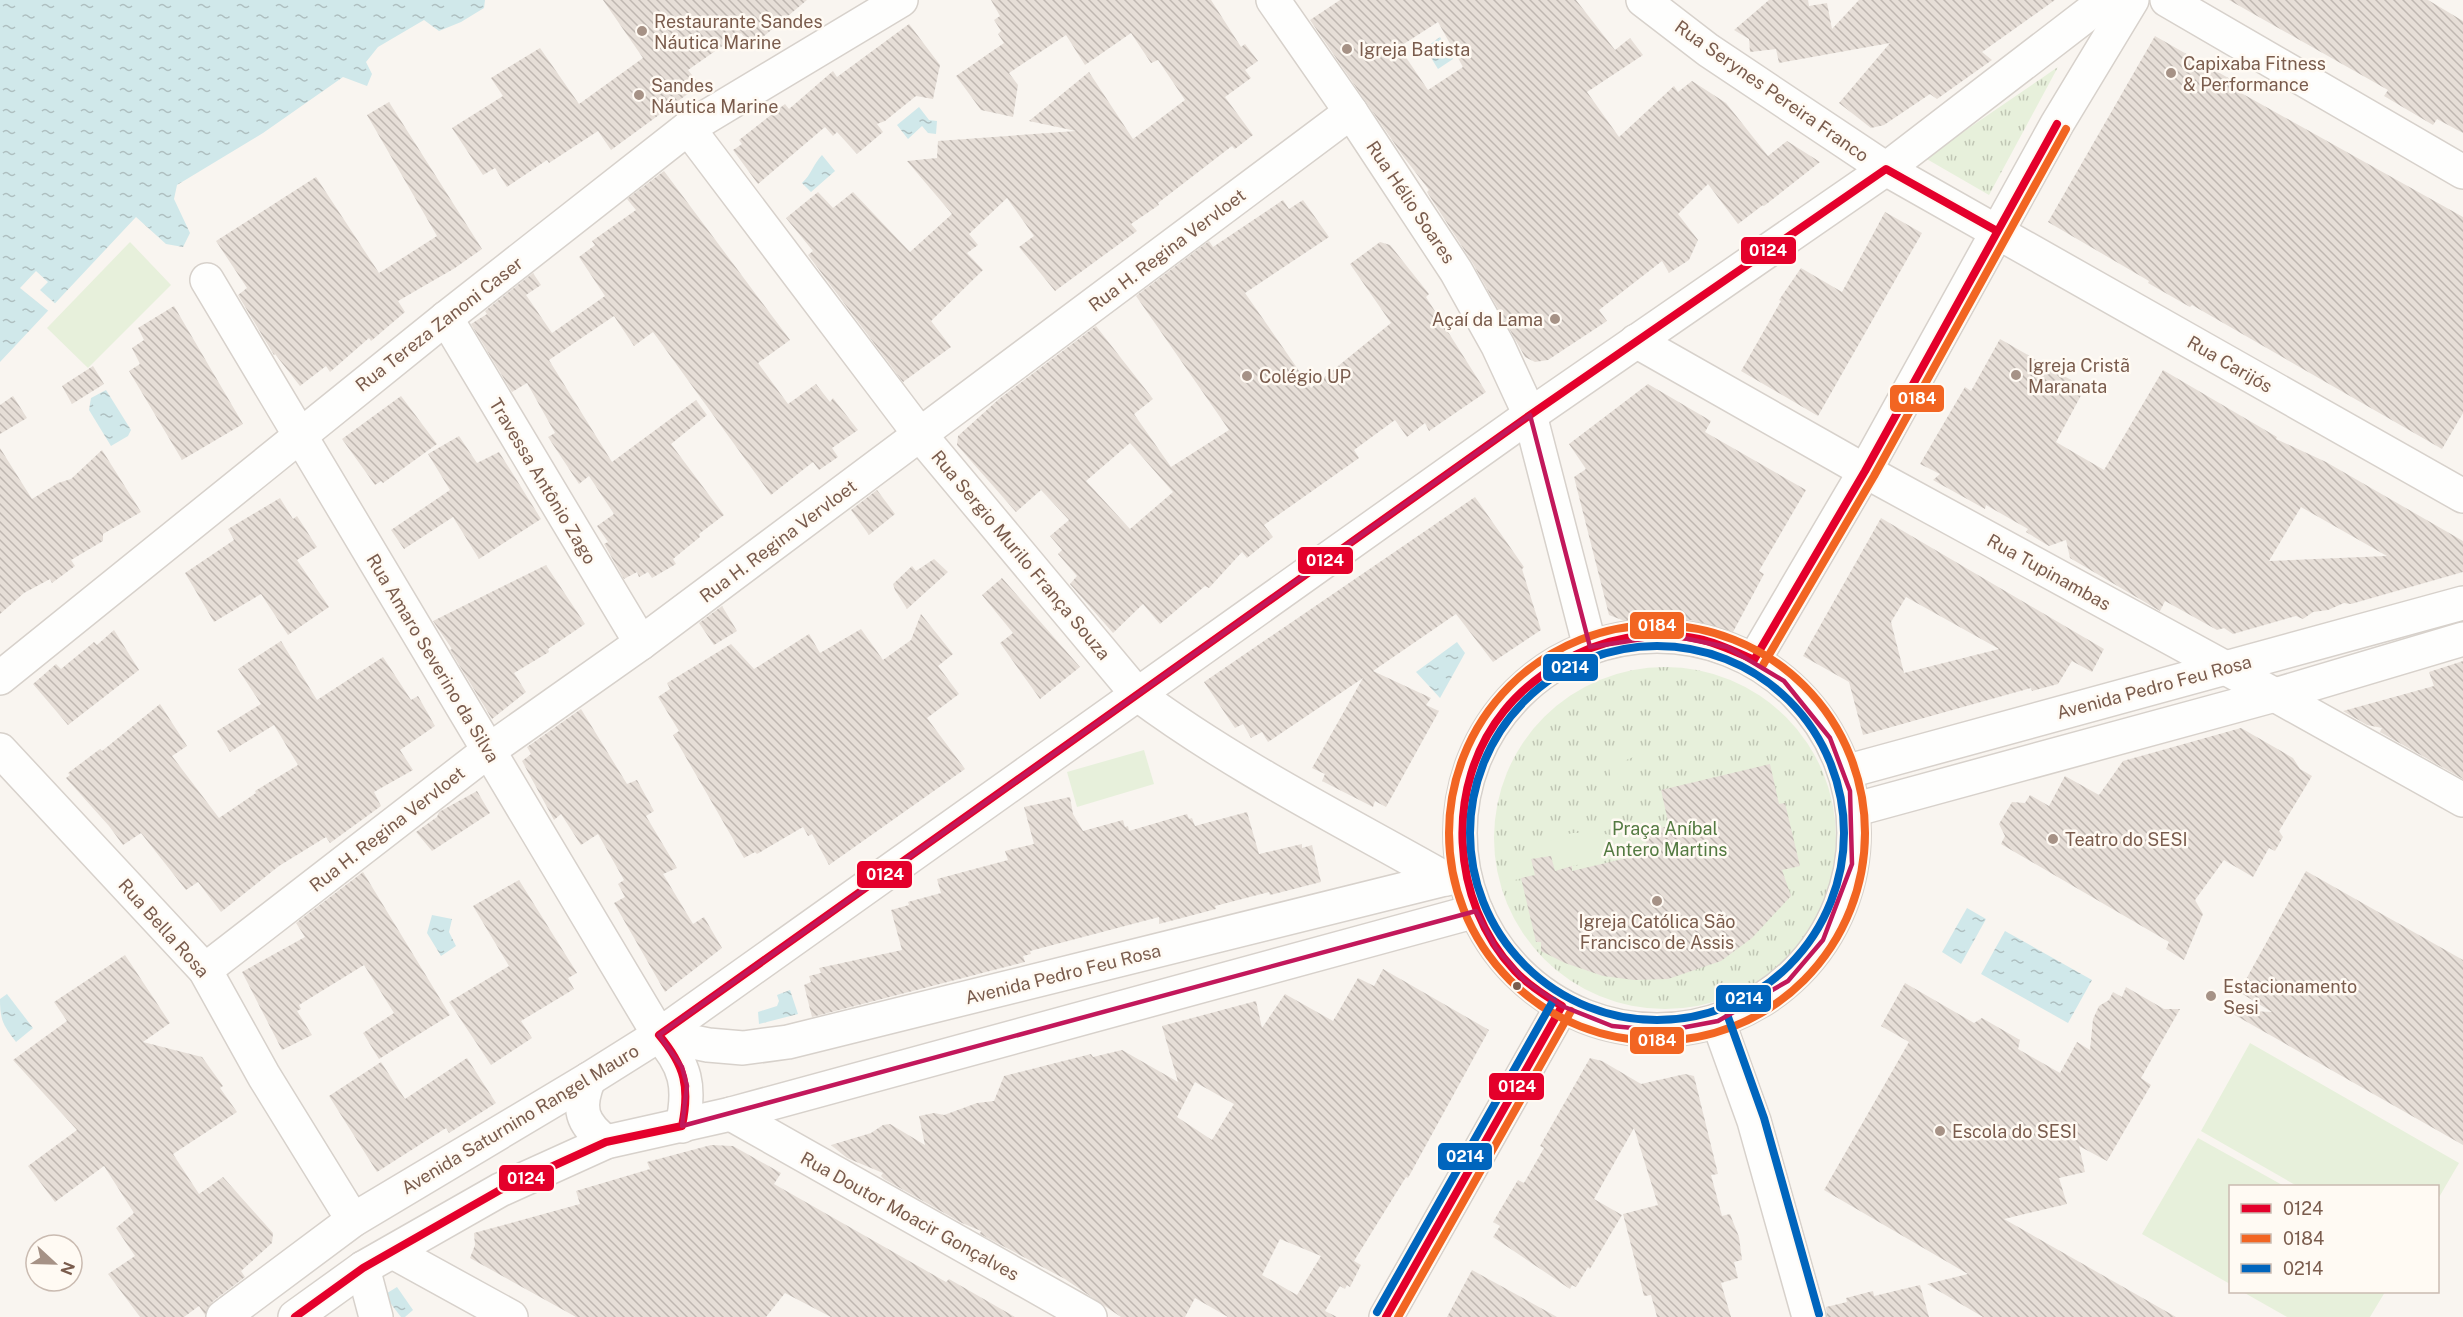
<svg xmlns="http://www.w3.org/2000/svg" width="2463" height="1317" font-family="'Public Sans',sans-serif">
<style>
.park{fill:url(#park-tufts)}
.garden{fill:#e7f0db}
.water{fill:url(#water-ripples)}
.pier{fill:#f9f5f0}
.building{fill:url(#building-back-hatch);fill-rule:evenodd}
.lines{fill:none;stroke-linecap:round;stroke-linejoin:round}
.minor-casing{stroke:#d7d1cb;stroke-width:36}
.minor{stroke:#fefefd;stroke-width:33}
.bus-1-casing{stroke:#fffaf3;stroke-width:12}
.bus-2-casing{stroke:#fffaf3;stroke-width:12}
.bus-3-casing{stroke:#fffaf3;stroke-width:12}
.bus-1{stroke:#e4002b;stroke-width:8}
.bus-2{stroke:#f26522;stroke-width:8}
.bus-3{stroke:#0065bd;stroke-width:8}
.marked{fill:none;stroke:#c2185b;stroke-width:4.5;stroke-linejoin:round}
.poi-dot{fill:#a69286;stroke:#fffaf3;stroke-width:2}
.bus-dot{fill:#7a5c4d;stroke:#fffaf3;stroke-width:2}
.labels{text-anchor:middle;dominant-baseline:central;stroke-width:5;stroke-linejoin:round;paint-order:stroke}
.poi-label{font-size:18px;fill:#7a5c4d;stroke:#fffaf3;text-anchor:start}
.street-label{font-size:18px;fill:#7a5c4d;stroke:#fffaf3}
.park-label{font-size:18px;fill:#537a41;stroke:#fffaf3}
.line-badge{stroke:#fffaf3;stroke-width:2}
.badge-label{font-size:16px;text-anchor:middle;font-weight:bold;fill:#fff}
</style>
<defs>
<pattern id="park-tufts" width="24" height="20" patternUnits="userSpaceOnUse" patternTransform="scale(1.5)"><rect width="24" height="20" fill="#e7f0db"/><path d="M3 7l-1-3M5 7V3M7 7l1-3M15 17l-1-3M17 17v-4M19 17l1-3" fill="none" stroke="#c0c6b4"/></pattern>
<pattern id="water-ripples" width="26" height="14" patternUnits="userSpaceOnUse" patternTransform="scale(1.5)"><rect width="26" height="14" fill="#d0e8ea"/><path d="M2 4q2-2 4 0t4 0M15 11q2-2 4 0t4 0" fill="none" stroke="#aebfc0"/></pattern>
<pattern id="building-back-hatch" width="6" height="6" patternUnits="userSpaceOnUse" patternTransform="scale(1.5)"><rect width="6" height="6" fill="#e6ded7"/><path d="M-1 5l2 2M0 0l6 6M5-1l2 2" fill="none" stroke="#bfb7b1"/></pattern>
</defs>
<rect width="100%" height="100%" fill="#f9f5f0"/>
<g class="park">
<polygon points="2058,67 1989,195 1925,158"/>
<circle cx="1665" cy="838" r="171"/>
</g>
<g class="garden">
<polygon points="130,242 171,285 88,368 47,328"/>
<path d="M1645 748 1649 750 1647 753C1632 760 1625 754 1617 773L1631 808 1628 810 1611 782 1609 766 1617 757Z"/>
<polygon points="1144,750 1154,784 1077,807 1067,772"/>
<path d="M1572 833C1597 833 1626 833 1647 848L1502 883C1525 857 1538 842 1572 833Z"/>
<polygon points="2250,1043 2459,1163 2438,1199 2438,1186 2297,1186 2201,1131"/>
<polygon points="2198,1138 2284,1186 2230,1186 2230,1284 2142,1234"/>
<polygon points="2243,1292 2385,1292 2370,1317 2287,1317"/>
</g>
<g class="water">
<polygon points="0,0 485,0 484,8 461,22 439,31 424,20 378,47 366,62 372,74 367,86 343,77 263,133 177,185 174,199 190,233 183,247 166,244 136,217 0,362"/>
<polygon points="1440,37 1453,59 1438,69 1425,48"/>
<polygon points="919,107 929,120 937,121 936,134 928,133 922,126 908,139 897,125"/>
<path d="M822 155 835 171 811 192 802 183C811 175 814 163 822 155Z"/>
<polygon points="106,390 131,430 128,436 111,446 89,410 91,398"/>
<polygon points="1457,642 1465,653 1440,698 1416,672"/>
<polygon points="1967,908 1986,919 1961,964 1942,952"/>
<polygon points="432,915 452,919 449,932 456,946 441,956 427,933"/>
<polygon points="2005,931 2092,980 2068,1023 1981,974"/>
<polygon points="790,990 798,1014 759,1024 758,1012 777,1006 779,1001 777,995"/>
<path d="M7 994 33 1028 16 1042C3 1025 0 1020 0 999Z"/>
<polygon points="397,1287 413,1310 405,1317 401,1317 384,1295"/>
</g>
<polygon class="pier" points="36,271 48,282 40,290 58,306 51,313 20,288"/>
<g class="building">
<polygon points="603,0 807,0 752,46 741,33 688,70 700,85 611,150 598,131 549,163 547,160 507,187 495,168 483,175 452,128 503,96 491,78 540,48 579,104 643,58"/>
<polygon points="991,0 1211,0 1241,47 1245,44 1258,61 1245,70 1251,78 1225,97 1253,135 1235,149 1232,146 1158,203 1159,205 1131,224 1137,231 1055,291 1019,247 1034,236 1007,198 969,234 978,245 967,253 983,270 931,321 951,347 903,382 808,255 813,251 786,218 818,192 833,208 853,192 910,252 952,214 907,161 937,158 938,141 1076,131 1029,121 1089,72 1133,139 1185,100 1158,60 1151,63 1131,33 1085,65 1066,35 1009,73 1018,85 1013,117 981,110 956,76 1004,43 998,34 1001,31 994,20 1000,16"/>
<path d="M1340 0H1576L1615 50 1630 38 1643 55 1587 92 1619 137 1674 86 1678 92 1692 81 1726 103 1768 156 1787 141 1820 162 1764 206 1763 205 1738 224 1708 184 1678 214 1698 240 1689 260 1669 273 1662 261 1599 310 1607 321 1548 360 1535 362 1525 357 1472 262 1427 192 1429 190 1403 156 1310 20ZM1438 22 1463 67 1428 90 1399 47Z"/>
<polygon points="1769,0 1808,0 1809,6 1827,3 1832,29 1859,0 2055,0 1982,52 1992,60 1937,99 1930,94 1884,125 1871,128 1839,103 1890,43 1779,63 1776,49 1750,52 1749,39 1734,30"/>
<polygon points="2229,0 2428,0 2463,21 2463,133 2437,119 2433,125 2384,96 2388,90"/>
<polygon points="909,24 940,65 933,99 916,96 885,121 877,124 883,132 857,154 837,132 833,136 825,127 758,184 733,150 742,144 739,140 785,104 789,109 833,71 837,77"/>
<polygon points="2155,36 2237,83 2234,89 2463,217 2463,413 2442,449 2192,305 2190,307 2148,283 2149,281 2048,222"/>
<polygon points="389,102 482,249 455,268 398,301 405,312 371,341 369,338 330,372 326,366 300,386 275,354 274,355 238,295 247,288 216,241 316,177 379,273 437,236 367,115"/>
<polygon points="664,171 790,340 758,363 788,404 816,384 830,402 833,398 858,430 832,448 838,457 819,470 813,462 771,495 653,332 634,346 614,316 549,360 612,462 696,400 707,415 671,444 724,515 699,534 700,537 673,559 676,564 652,578 648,572 639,577 637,572 624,579 604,544 608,542 597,526 614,514 589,476 579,484 548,437 555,433 527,383 512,392 471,324 487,314 485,311 533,273 541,285 526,295 552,333 605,296 579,257 595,245 592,241 636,210 627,199"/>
<path d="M1283 200 1289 209 1303 200 1329 237 1245 293 1311 388 1391 323 1350 264 1380 242 1390 245 1429 294 1426 297 1486 392 1429 431 1425 423 1407 437 1395 420 1354 450 1359 458 1264 525 1273 537 1247 558 1242 552 1209 588 1205 586 1160 624 1143 604 1113 633 1070 584 1077 576 1058 554 1062 550 1050 536 1069 520 1041 490 1016 512 957 445 958 436 999 399 1096 326 1153 399 1134 414 1171 467 1229 430 1136 296 1209 241 1213 247ZM1130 443 1173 492 1130 529 1086 481Z"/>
<polygon points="1885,212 1922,233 1818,416 1741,371 1781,301 1779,300 1801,268 1842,292"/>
<polygon points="174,306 243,424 182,460 129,371 140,364 132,348 144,340 138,328"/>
<path d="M2000 339 2085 388 2056 442 2104 470 2163 370 2277 437 2276 439 2326 462 2463 541V572L2351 604 2344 603 2328 610 2313 612 2303 619 2296 616 2233 634 2224 628 2217 630 2165 601 2160 611 2070 558 2066 540 2049 546 2026 532 2028 529 1986 505 1985 509 1933 480 1940 474 1920 464 1965 387 1971 391ZM2301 507 2387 556 2269 561Z"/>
<polygon points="93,366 104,384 72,404 62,386"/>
<polygon points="1648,384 1711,421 1705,432 1806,490 1759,571 1764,574 1733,632 1691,620 1634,619 1630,623 1609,615 1574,477 1586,469 1569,444"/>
<polygon points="13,396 27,418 0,434 0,405"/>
<polygon points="401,396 437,444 383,483 381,481 375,485 342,439"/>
<polygon points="459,436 477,463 499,452 541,519 479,559 453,517 404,549 391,530 450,490 428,454"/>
<polygon points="0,448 32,499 58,483 71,479 102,450 141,512 103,534 103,541 71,560 75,566 52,583 50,579 24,593 0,614"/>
<polygon points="877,490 895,514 869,535 851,510"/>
<polygon points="1475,497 1524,567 1522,569 1541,630 1493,662 1456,614 1373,671 1431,698 1426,705 1439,711 1386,807 1375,801 1373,807 1322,781 1325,774 1312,768 1363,678 1268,742 1262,732 1251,738 1243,724 1235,728 1204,682"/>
<polygon points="280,498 293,519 297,516 317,547 297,560 329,607 288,635 261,594 214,622 185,573 234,540 228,529"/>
<path d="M1881 518 2104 649 2092 672 2072 661 2058 684 2032 691 2031 688 1863 735 1849 682 1803 656ZM1906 597 1999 649 1904 673 1891 622Z"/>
<polygon points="934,559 948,572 907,609 895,590 893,584 912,566 916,571"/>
<polygon points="546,565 585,624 548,649 549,652 514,673 526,692 492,719 450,650 452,649 433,621"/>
<polygon points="1002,578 1080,667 1040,699 1000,643 1013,633 982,595"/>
<polygon points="722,606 737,631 714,645 699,623"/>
<polygon points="921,614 953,654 938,666 959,694 927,718 965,769 829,865 812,834 808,836 803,827 757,854 755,852 744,858 673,735 679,731 658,697 670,689 667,683 731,644 754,669 809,634 820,653 861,629 883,660 911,640"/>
<polygon points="114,630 139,670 68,725 33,684 56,664 61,669 94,642 97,645"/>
<polygon points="281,641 317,700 383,657 411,700 418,696 435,726 400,750 413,770 374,792 381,806 330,843 326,837 279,866 221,912 198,882 186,890 141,833 123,845 109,826 66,778 70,775 68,773 100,749 102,751 160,704 187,746 172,756 219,818 256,793 255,791 298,765 274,725 230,752 217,731 261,704 238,669"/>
<polygon points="2463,661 2463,779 2380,732 2382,728 2367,725 2343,711 2434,686 2429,672"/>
<polygon points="581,709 627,784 637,780 654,811 646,816 677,868 663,874 693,924 704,917 722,948 665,992 614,903 625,897 618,884 624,880 598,834 581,845 561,814 554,820 522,761 531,754 527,747"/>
<polygon points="2241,728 2293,758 2300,769 2312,776 2279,831 2283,837 2275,851 2269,848 2253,877 2224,860 2195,900 2203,914 2184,960 2166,949 2169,942 2001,844 2005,836 1999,824 2012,802 2025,803 2030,795 2049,806 2065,776 2099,795 2123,761"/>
<polygon points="1770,764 1779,804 1785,803 1800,866 1782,870 1791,896 1752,938 1721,961 1668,979 1634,980 1603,976 1565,963 1541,951 1541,942 1536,942 1521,878 1535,875 1531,859 1551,856 1555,871 1572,866 1572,871 1648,853 1645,832 1669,826 1661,790"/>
<polygon points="477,791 490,813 432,851 416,832 437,817 439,812"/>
<polygon points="1070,797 1073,814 1083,831 1123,820 1125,827 1128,826 1129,831 1187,814 1189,819 1192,818 1195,826 1247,812 1259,854 1302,844 1302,848 1312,845 1321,882 1270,895 1269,892 1215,906 1216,909 1159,924 1159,917 1030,951 1031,954 1023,956 1025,962 812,1017 804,985 811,982 809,976 821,973 819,968 902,950 891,910 909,905 908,902 941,893 937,879 1008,860 1005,851 1034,844 1024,807"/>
<polygon points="2306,871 2463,960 2463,1145 2226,1010 2272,1012 2239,992"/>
<polygon points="363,872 450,1015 379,1059 363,1033 394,1013 364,965 299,1005 301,1009 297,1011 312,1035 282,1050 242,972 305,937 296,923"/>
<polygon points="519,880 577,973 568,978 574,989 521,1021 532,1038 491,1065 449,1002 509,966 473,906"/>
<polygon points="125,955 170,1023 143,1042 202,1057 223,1086 220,1088 237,1112 173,1154 199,1194 223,1177 273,1233 272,1243 241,1271 245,1277 212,1302 205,1315 199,1306 184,1317 140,1317 108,1274 135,1256 116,1228 134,1213 104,1166 55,1202 28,1166 77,1130 13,1060 67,1021 54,1002"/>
<path d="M1383 969 1489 1030 1408 1178 1406 1177 1354 1261 1361 1265 1350 1287 1347 1285 1345 1289 1340 1286 1325 1311 1337 1317H1228L1195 1298 1185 1317H1121L1065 1279 980 1234 981 1231 962 1223 884 1179 881 1176 883 1173 847 1158 831 1145 871 1133 883 1125 890 1124 925 1145 919 1116 934 1113 944 1115 977 1103 994 1101 1004 1076 1091 1054 1093 1057 1122 1050 1178 1082 1162 1026 1256 1001 1262 1028 1285 994 1333 1021 1358 978 1374 986ZM1195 1082 1234 1104 1212 1140 1177 1117ZM1280 1239 1321 1256 1297 1295 1262 1275Z"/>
<polygon points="1905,983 1974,1023 1982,1018 2020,1040 2018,1049 2060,1073 2077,1042 2090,1050 2093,1019 2099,1006 2109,1000 2113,992 2122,997 2126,987 2164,1009 2180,1009 2141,1078 2151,1085 2107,1161 2079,1146 2085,1172 2059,1178 2067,1204 2004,1219 2176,1317 1983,1317 1927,1284 1968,1274 1824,1190 1909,1042 1881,1026"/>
<polygon points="467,1058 496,1103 449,1133 446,1128 377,1172 329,1096 381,1062 405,1099"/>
<polygon points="1590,1058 1602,1061 1641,1084 1685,1074 1694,1076 1718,1174 1711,1175 1722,1216 1730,1214 1739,1237 1742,1260 1734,1262 1738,1278 1721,1283 1731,1317 1657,1317 1651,1295 1644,1296 1623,1214 1658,1205 1634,1128 1594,1199 1622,1215 1590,1269 1588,1267 1576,1287 1572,1285 1570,1289 1493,1237 1500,1226 1493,1222 1518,1180 1524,1183 1544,1148 1540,1146"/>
<polygon points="711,1145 733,1146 781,1173 774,1184 946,1282 949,1279 1015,1317 831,1317 785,1293 766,1317 576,1317 470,1258 475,1245 474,1233 580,1204 576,1191 650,1169 647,1162"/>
<polygon points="1472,1270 1557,1317 1447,1317"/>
<polygon points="1920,1285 1929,1317 1827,1317 1826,1307 1847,1302 1846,1298 1873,1291 1874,1296"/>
</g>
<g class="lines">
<defs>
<g id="minor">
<polyline points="1273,0 1351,112 1456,271 1498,346 1530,415 1590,647"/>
<polyline points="1643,0 1708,50 1886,169 2463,496"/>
<polyline points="2167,0 2463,172"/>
<path d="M688 128 921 436 1137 694C1234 766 1342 820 1446 879"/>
<path d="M207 280 659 1035C686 1065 691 1087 682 1126"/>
<polyline points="446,318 641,643"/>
<polyline points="1636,341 1865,471 2275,695 2463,800"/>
<circle cx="1657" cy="833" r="197"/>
<polyline points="1754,660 1865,471 2057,124 2132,0"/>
<polyline points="0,678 446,318 688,128 901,0"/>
<polyline points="0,750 205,970 264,1076 353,1220"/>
<polyline points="1845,772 2463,603"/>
<polyline points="1853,810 2275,695 2463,639"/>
<polyline points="205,970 488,751 641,643 1351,112"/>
<polyline points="1718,1021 1754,1121 1809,1317"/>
<polyline points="659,1035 708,1045 743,1048 788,1042 1457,876"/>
<path d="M589 1079C577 1108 581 1123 606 1142"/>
<polyline points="731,1114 1090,1317"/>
<polyline points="393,1252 511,1317"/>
<polyline points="363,1268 376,1317"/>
<polyline points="223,1317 353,1220 589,1079 659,1035 1530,415 1886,169 2106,0"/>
<polyline points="295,1317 363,1268 500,1190 606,1142 731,1114 1476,911"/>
<polyline points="1386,1317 1562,1006"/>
</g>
</defs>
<use href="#minor" class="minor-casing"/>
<use href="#minor" class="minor"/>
<defs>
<g id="bus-1">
<path d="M295 1317 363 1268 500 1190 606 1142 682 1126C690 1087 685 1066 659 1035L1530 415 1886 169 1997 231"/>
<path d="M1386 1317 1562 1006C1545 996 1528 985 1515 971 1450 902 1444 785 1504 711 1519 692 1538 677 1559 664 1601 638 1650 629 1699 639 1718 643 1736 652 1754 660L1865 471 2057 124"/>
</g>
<g id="bus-2">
<circle cx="1657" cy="833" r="208"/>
<polyline points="1763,665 1874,476 2066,129"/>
<polyline points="1398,1317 1571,1011"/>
</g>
<g id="bus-3">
<circle cx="1657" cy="833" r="187"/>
<polyline points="1728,1017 1764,1118 1819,1314"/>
<polyline points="1377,1312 1553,1001"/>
</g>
</defs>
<use href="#bus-1" class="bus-1-casing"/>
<use href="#bus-2" class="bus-2-casing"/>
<use href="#bus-3" class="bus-3-casing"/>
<use href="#bus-1" class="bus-1"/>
<use href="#bus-2" class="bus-2"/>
<use href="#bus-3" class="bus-3"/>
</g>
<path class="marked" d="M1530 415 1590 647 1669 635 1727 647 1784 681 1830 738 1850 791 1852 864 1823 940 1788 981 1718 1021 1665 1031 1612 1026 1562 1006 1524 980 1496 948 1476 911 682 1126 687 1086 682 1067 659 1035Z"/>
<g class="poi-dot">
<circle cx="642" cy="31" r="6"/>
<circle cx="1347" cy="49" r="6"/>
<circle cx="2171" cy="73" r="6"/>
<circle cx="639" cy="95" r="6"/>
<circle cx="1555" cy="319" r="6"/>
<circle cx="2016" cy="375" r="6"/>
<circle cx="1247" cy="376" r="6"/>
<circle cx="2053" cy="839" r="6"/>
<circle cx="1657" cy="901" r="6"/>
<circle cx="2211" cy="996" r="6"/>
<circle cx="1940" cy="1131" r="6"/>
</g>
<circle class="bus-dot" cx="1517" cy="986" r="5"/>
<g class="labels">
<g class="poi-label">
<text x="654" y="21">Restaurante Sandes<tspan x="654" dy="21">Náutica Marine</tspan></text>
<text x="1359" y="49">Igreja Batista</text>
<text x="2183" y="63">Capixaba Fitness<tspan x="2183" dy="21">&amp; Performance</tspan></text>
<text x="651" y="85">Sandes<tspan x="651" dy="21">Náutica Marine</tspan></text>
<text x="1543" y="319" text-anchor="end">Açaí da Lama</text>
<text x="2028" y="365">Igreja Cristã<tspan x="2028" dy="21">Maranata</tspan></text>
<text x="1259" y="376">Colégio UP</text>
<text x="2065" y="839">Teatro do SESI</text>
<text x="1657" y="921" text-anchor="middle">Igreja Católica São<tspan x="1657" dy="21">Francisco de Assis</tspan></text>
<text x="2223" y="986">Estacionamento<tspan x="2223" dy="21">Sesi</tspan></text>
<text x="1952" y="1131">Escola do SESI</text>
</g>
<g class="street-label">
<text transform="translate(1772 91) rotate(35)">Rua Serynes Pereira Franco</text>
<text transform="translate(1411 202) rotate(56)">Rua Hélio Soares</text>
<text transform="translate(1167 250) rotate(-37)">Rua H. Regina Vervloet</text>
<text transform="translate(439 324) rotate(-38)">Rua Tereza Zanoni Caser</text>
<text transform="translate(2230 364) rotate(30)">Rua Carijós</text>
<text transform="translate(543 481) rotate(59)">Travessa Antônio Zago</text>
<text transform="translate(778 541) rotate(-37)">Rua H. Regina Vervloet</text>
<text transform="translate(1021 555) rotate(50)">Rua Sergio Murilo França Souza</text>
<text transform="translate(2049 572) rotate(29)">Rua Tupinambas</text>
<text transform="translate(433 658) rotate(59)">Rua Amaro Severino da Silva</text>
<text transform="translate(2154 687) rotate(-15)">Avenida Pedro Feu Rosa</text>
<text transform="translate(387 829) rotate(-38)">Rua H. Regina Vervloet</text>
<text transform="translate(164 928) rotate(48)">Rua Bella Rosa</text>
<text transform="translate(1063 974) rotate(-14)">Avenida Pedro Feu Rosa</text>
<text transform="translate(520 1119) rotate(-31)">Avenida Saturnino Rangel Mauro</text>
<text transform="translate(910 1216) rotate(29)">Rua Doutor Moacir Gonçalves</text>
</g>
<g class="park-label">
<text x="1665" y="828">Praça Aníbal<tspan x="1665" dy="21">Antero Martins</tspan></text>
</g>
</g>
<g class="line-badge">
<rect x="1740" y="236" width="57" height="29" rx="6" fill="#e4002b"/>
<rect x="1889" y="384" width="56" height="29" rx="6" fill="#f26522"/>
<rect x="1297" y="546" width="57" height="29" rx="6" fill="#e4002b"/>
<rect x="1629" y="611" width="56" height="29" rx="6" fill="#f26522"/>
<rect x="1542" y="653" width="57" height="29" rx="6" fill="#0065bd"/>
<rect x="856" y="860" width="57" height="29" rx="6" fill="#e4002b"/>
<rect x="1715" y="984" width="57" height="29" rx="6" fill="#0065bd"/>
<rect x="1629" y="1026" width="56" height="29" rx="6" fill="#f26522"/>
<rect x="1488" y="1072" width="57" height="29" rx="6" fill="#e4002b"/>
<rect x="1437" y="1142" width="56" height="29" rx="6" fill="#0065bd"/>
<rect x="498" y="1164" width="57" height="28" rx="6" fill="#e4002b"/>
</g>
<g class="badge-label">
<text x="1768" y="256">0124</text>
<text x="1917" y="404">0184</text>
<text x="1325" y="566">0124</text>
<text x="1657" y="631">0184</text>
<text x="1570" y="673">0214</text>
<text x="885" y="880">0124</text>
<text x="1744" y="1004">0214</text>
<text x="1657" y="1046">0184</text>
<text x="1517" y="1092">0124</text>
<text x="1465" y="1162">0214</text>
<text x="526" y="1184">0124</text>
</g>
<rect x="2229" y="1185" width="210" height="108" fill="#fffaf3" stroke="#cabbb1" stroke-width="1.5"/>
<rect x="2241" y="1204" width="30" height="9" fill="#e4002b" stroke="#cabbb1" stroke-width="1.5"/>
<text x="2283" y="1215" font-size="18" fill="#7a5c4d">0124</text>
<rect x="2241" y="1234" width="30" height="9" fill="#f26522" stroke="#cabbb1" stroke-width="1.5"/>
<text x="2283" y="1245" font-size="18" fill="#7a5c4d">0184</text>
<rect x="2241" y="1264" width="30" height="9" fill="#0065bd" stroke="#cabbb1" stroke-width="1.5"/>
<text x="2283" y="1275" font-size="18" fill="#7a5c4d">0214</text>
<g transform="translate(54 1263) rotate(112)"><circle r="28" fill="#fffaf3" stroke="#cabbb1" stroke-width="1.5"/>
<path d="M0-4.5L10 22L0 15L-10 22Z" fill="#a69286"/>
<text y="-9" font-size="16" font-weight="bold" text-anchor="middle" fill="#7a5c4d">N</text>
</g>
</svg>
